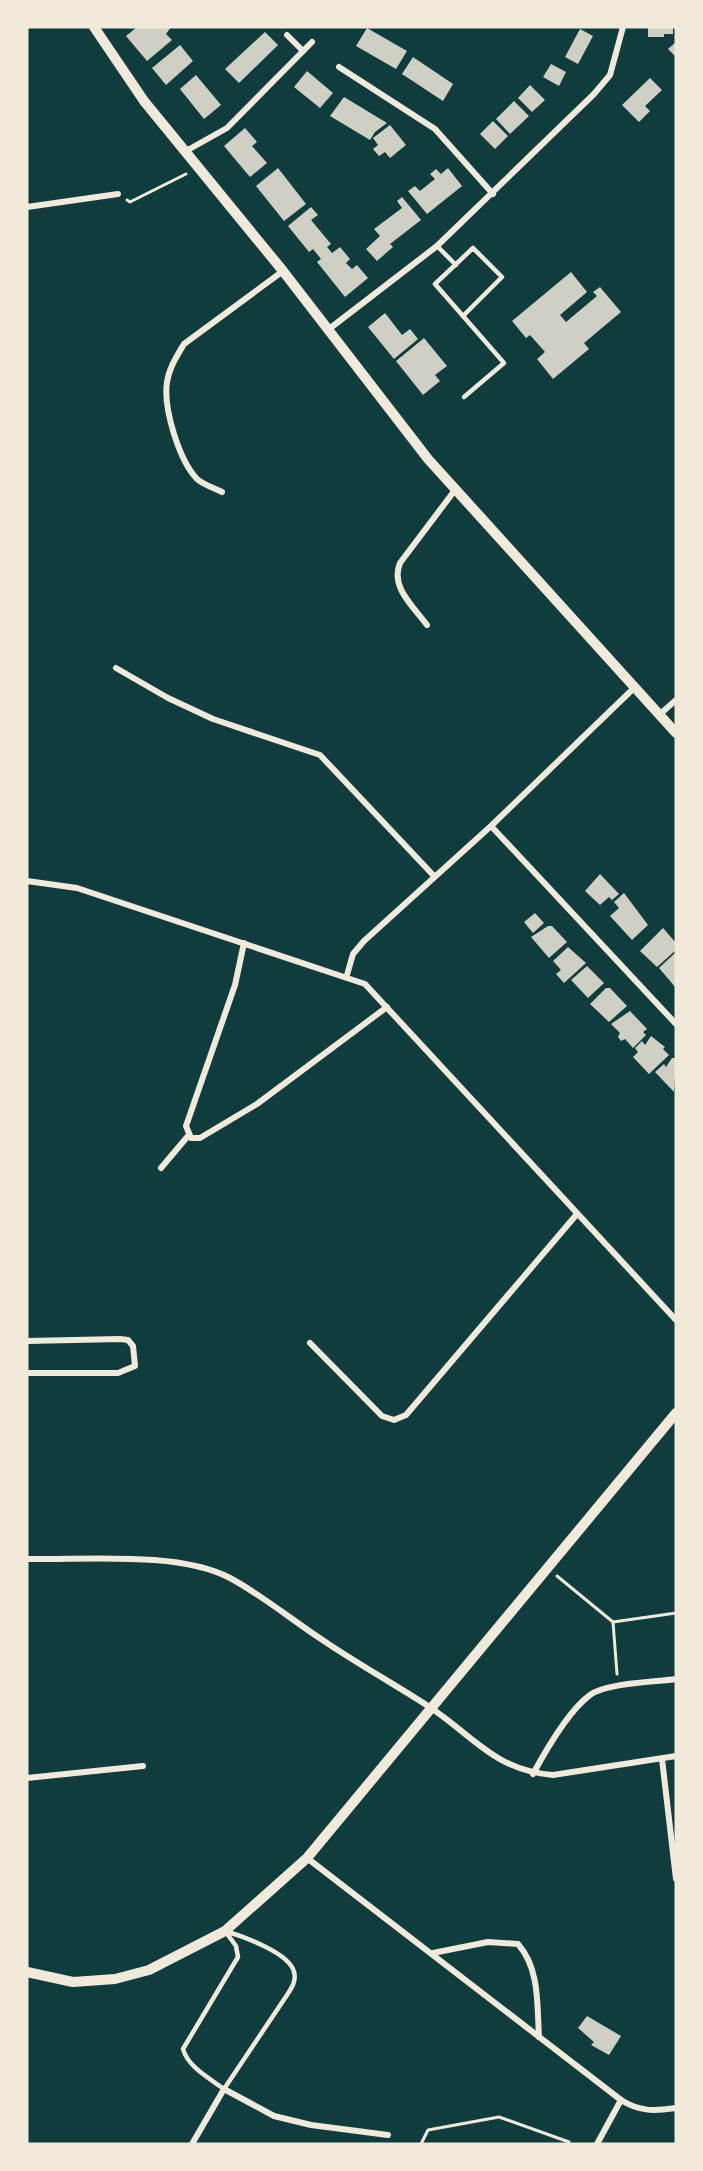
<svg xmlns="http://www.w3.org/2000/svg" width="703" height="2171" font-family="'Sofia Sans Condensed',sans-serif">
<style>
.building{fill:#cfcfc3}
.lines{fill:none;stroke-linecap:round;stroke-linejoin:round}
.path{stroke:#f1e9da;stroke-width:3}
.service{stroke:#f1e9da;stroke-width:4.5}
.minor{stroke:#f1e9da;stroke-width:6}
.tertiary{stroke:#f1e9da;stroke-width:10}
</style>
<rect width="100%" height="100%" fill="#0f3d3e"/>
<g class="building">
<polygon points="137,27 171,27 166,34 172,40 147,61 126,36"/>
<polygon points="648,27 673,27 673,34 664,34 664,37 648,37"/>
<polygon points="367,28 407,51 396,69 356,46"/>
<polygon points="580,29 593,36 578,64 565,57"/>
<polygon points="265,32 278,45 239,83 225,69"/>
<polygon points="676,42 676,57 668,49"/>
<polygon points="180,45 193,61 166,85 152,68"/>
<polygon points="413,57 453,84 443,101 402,74"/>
<polygon points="551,64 566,72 559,86 543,77"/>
<polygon points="307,71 333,93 320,108 294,87"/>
<polygon points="196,75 221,105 204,119 180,89"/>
<polygon points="650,78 662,90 645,106 650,111 639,122 622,105"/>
<polygon points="530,85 545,100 532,112 518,98"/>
<polygon points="344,97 387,123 375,132 370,140 330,116"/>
<polygon points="514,101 529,116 510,134 496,119"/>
<polygon points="493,121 508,136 495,149 480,134"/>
<polygon points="390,125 406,145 390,158 385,152 379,156 373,149 378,145 373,138"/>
<polygon points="245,128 257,142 252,146 267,163 250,177 224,146"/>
<polygon points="278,168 306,204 284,221 256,186"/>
<polygon points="448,168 462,186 427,214 408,191 415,186 420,191 435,179 430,174 436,169 441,174"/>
<polygon points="402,197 421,220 390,244 393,247 377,261 366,249 380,236 374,229 402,208 397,201"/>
<polygon points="311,207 318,215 311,220 331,244 327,247 332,253 340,247 350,259 346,263 352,269 357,265 368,278 345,297 317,262 321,259 313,249 309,252 288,226"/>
<polygon points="571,272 587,292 560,315 566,322 597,296 593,292 600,287 621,312 584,343 589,349 553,379 537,359 545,352 530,335 526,338 512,321"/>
<polygon points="385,313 402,335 410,329 418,339 394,359 368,327"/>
<polygon points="424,338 447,366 435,375 440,381 423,395 396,361"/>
<polygon points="600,874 619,894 612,900 609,897 600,905 585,891"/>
<polygon points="624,893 648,925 632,940 610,916 619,908 614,902"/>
<polygon points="535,913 544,923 533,933 524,922"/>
<polygon points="548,926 552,926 567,942 549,958 531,937"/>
<polygon points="663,928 676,943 676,950 657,967 640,951"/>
<polygon points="568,947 586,963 564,983 556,974 561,970 553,961"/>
<polygon points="676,952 676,988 659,968"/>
<polygon points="587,966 604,983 588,998 571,980"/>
<polygon points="606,988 610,988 627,1006 609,1022 590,1004"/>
<polygon points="630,1011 647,1029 643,1032 646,1035 633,1048 625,1039 621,1041 618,1037 620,1033 611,1024"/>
<polygon points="651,1036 665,1047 663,1049 669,1055 649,1074 633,1057 638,1052 635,1048 642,1041 645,1045"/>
<polygon points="672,1058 676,1058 674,1092 655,1072 664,1064 666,1067"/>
<polygon points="587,2016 621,2036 609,2055 591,2045 594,2042 578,2028"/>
</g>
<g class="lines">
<g class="path">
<polyline points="127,200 130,202 186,174"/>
<polyline points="557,1576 613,1622 676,1613"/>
<polyline points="613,1622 617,1674"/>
<polyline points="421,2144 428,2130 499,2117 569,2142"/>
</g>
<g class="service">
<polyline points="437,246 456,265"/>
<polygon points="473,248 502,277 463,316 435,284"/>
<polyline points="463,316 504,363 464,397"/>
<path d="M225 1931C242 1936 290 1953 294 1972 297 1982 290 1990 285 1998L224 2089C209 2078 188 2067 183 2049L238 1957 236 1946Z"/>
</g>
<g class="minor">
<polyline points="287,35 303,51"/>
<polyline points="339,67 435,129 493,194"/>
<polyline points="186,151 227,128 312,42"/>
<polyline points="27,207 118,194"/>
<polyline points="329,329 437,246 594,94 610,75 623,27"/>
<path d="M222 492C214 488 204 485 197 479 179 460 163 408 167 382 169 368 177 356 184 344L283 271"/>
<path d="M427 625C413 606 390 587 400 563L455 490"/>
<polyline points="116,668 168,698 213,719 320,755 434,876"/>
<polyline points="659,715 676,700"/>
<polyline points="491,826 676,1024"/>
<polyline points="27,881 77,888 365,984 676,1320"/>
<polyline points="244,943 235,985 186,1126 191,1138 200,1138 257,1104 387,1007"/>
<polyline points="347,975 353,954 364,941 491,826 634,688"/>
<polyline points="161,1168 188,1136"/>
<polyline points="27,1341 120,1339 128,1340 133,1346 135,1366 118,1373 27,1373"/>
<polyline points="310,1343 382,1416 394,1420 406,1415 577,1214"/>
<path d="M27 1559C85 1560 179 1551 230 1578 262 1595 293 1621 324 1641 358 1664 394 1684 428 1706 474 1736 494 1770 553 1775L676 1756"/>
<polyline points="662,1759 676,1879"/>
<path d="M533 1774C546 1750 568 1711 590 1695 606 1683 655 1682 676 1679"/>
<polyline points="27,1778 143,1766"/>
<path d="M307 1858 621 2100C640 2112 654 2111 676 2108"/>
<path d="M433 1953 488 1942 518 1944C540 1969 537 2005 539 2037"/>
<polyline points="192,2144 224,2089 274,2116 311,2125 388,2135"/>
<polyline points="597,2144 621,2100"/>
</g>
<g class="tertiary">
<polyline points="94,27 144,101 283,271 428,459 676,733"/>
<polyline points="27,1972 73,1982 115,1979 149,1970 225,1931 307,1858 676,1413"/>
</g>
</g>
<rect width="703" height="2171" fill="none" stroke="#f1e9da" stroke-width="57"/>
</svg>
